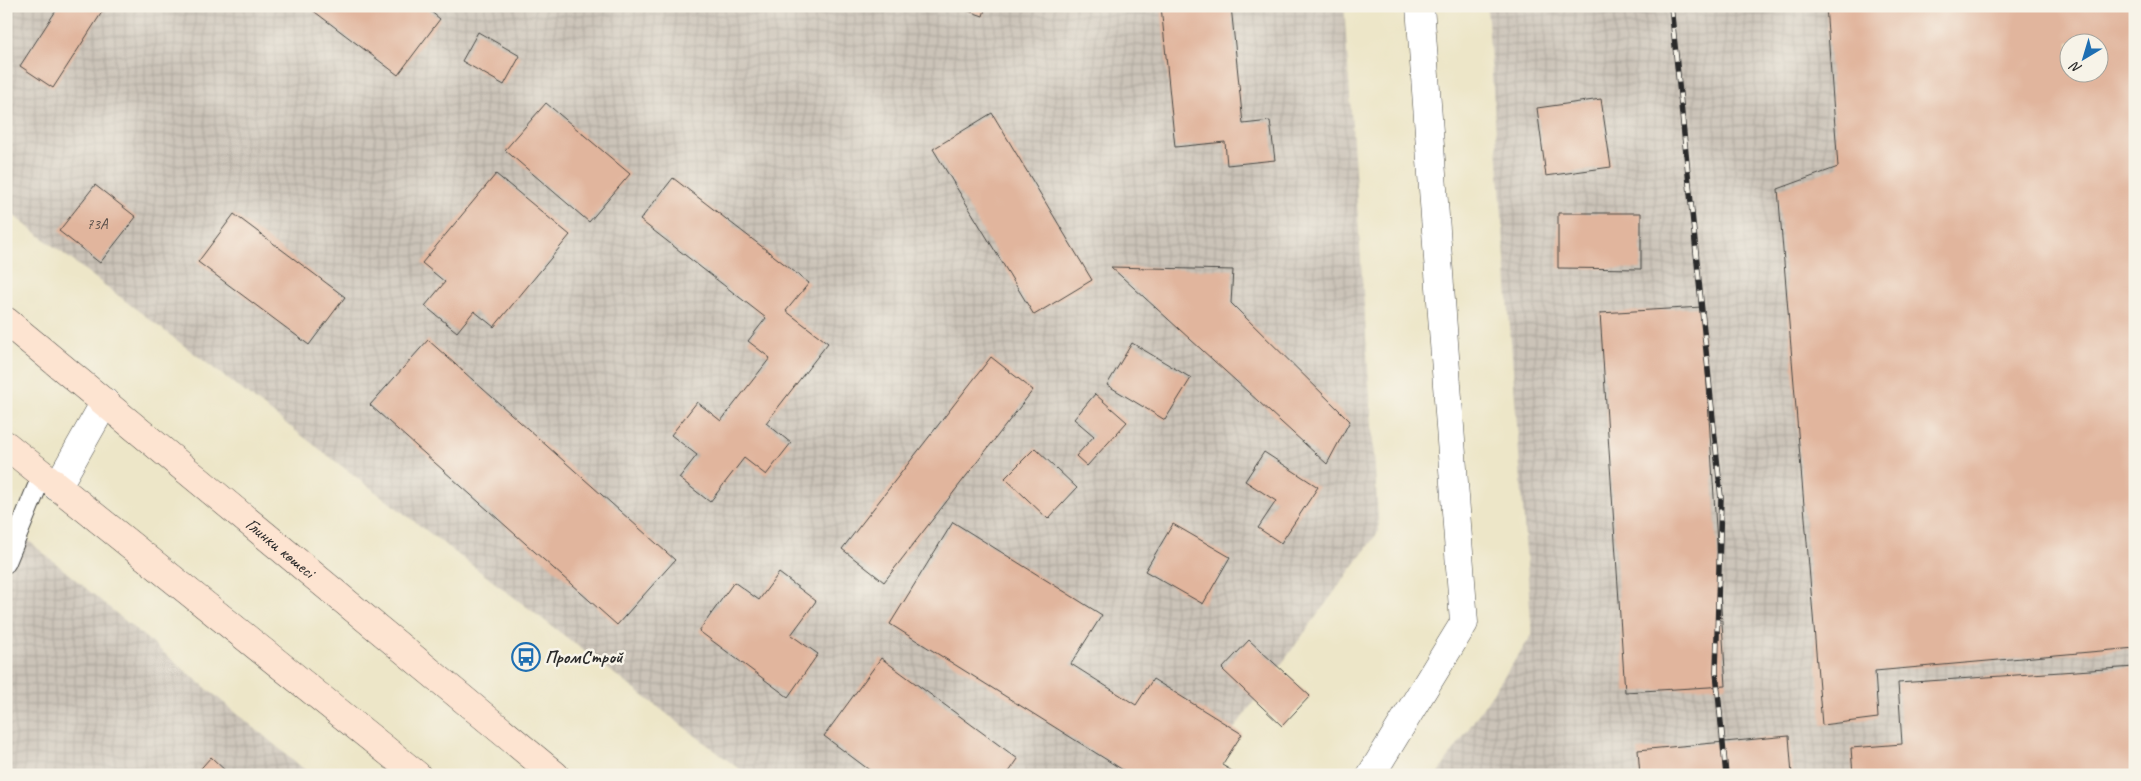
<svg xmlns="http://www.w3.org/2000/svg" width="2141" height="781" font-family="Caveat,sans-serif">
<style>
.industrial{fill:url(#industrial-grid);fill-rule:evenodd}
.building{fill:#e1b59d;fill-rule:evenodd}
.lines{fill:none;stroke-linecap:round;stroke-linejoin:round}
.service-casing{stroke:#484743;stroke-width:21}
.minor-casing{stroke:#484743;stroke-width:29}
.tertiary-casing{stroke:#484743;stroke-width:29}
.secondary-casing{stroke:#484743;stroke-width:29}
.service{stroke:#fff;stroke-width:19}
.minor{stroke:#fff;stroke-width:28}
.tertiary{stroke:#fff;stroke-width:28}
.secondary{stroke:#fde4d1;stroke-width:28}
.rail-casing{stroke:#2b2b2b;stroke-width:5.5}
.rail{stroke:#f7f3e8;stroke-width:4;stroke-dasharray:11;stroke-linecap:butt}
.labels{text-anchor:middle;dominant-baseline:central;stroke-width:5;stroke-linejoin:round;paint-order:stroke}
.number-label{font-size:15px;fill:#584e48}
.street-label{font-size:18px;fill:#2b2b2b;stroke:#f7f3e8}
.poi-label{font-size:18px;font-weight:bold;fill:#2b2b2b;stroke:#f7f3e8;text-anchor:start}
</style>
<defs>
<pattern id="industrial-grid" width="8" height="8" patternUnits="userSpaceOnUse" patternTransform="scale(1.25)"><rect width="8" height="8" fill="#cbc3b8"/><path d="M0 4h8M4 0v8" fill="none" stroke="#aea89e"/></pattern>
</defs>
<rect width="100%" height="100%" fill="#f7f3e8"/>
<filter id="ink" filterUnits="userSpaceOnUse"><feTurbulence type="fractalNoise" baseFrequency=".02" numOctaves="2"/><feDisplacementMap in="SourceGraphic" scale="10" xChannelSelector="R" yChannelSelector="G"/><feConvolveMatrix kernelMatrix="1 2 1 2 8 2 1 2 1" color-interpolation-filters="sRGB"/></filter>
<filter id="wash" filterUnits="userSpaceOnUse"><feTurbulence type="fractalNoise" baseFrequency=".0096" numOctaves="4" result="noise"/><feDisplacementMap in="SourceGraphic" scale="20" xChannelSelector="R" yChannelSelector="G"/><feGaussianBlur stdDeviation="1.12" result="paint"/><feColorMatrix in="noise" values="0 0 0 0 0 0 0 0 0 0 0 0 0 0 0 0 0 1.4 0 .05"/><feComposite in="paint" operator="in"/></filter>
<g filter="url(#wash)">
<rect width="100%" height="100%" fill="#ede6c8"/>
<g class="industrial">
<polygon points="6,6 1344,6 1379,531 1200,775 747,775 6,210"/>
<path d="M1487 6H2135V775H1437L1532 635ZM2068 42H2098V72H2068Z"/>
<polygon points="6,522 311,775 6,775"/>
</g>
<g id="blocks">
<g class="building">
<polygon points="59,6 106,6 53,88 20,66"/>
<polygon points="307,6 424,6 440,19 398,75"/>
<polygon points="954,6 986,6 983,16"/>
<polygon points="1161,6 1231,6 1243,124 1270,121 1275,160 1227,165 1225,142 1175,147"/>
<path d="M1826 6H2135V648L1875 671 1878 718 1822 725 1778 189 1838 167ZM2068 42H2098V72H2068Z"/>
<polygon points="478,32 520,56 504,85 462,61"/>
<polygon points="1601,99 1611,167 1546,176 1537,108"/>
<polygon points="546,103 630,174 589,222 505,150"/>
<polygon points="992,113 1092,280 1034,315 933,149"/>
<polygon points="496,174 570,235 494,327 474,311 457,332 425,306 445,282 422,263"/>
<polygon points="673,178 809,283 786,311 828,343 766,423 791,443 766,475 744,458 710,502 679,478 697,455 671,435 697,402 721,421 770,358 748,341 766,318 640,220"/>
<polygon points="95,185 136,217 100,263 59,231"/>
<polygon points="1558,213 1641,213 1641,269 1558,268"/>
<polygon points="234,214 345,297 309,345 198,262"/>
<polygon points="1111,267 1233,270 1231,303 1350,421 1327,464"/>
<polygon points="1702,307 1726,686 1625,692 1600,313"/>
<polygon points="428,340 675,560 617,625 370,405"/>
<polygon points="1132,343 1191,378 1165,420 1107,385"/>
<polygon points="991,357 1033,390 884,582 842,549"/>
<polygon points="1095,394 1127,422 1087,466 1076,456 1094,436 1074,419"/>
<polygon points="1035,448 1077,488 1048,519 1005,478"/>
<polygon points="1264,452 1318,487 1281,543 1258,528 1276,501 1245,481"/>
<polygon points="953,522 1102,615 1071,664 1136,705 1153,679 1242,734 1222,765 1239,775 1131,775 890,624"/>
<polygon points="1173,524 1230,557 1203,604 1145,571"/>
<polygon points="779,573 816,601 791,635 818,654 788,697 699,631 734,582 759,600"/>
<polygon points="1249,640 1310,696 1282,726 1222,669"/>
<polygon points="881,658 1018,759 1007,775 876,775 824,736"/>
<polygon points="2135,667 2135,775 1853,775 1851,748 1902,744 1898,683"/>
<polygon points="1789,736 1792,775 1640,775 1638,750"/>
<polygon points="211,757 230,775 195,775"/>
</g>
</g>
</g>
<g filter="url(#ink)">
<use href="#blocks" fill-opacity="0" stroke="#484743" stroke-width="1"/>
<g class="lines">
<defs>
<polyline id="service" points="6,563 42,475"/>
<polyline id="minor" points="1371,775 1464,623 1420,6"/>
<polyline id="tertiary" points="57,487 105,402"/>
<g id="secondary">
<path id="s1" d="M6 321 555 775"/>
<polyline points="6,445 417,775"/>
</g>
</defs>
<use href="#service" class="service-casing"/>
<use href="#minor" class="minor-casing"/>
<use href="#tertiary" class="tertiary-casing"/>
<use href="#secondary" class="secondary-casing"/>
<use href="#service" class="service"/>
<use href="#minor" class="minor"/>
<use href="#tertiary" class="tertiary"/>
<use href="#secondary" class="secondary"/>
<defs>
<polyline id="rail" points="1671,6 1721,498 1716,672 1726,775"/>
</defs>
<use href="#rail" class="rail-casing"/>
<use href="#rail" class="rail"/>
</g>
</g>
<defs>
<symbol id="bus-ring" viewBox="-11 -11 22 22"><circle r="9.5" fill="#f7f3e8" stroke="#1f6fb2" stroke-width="1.5"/><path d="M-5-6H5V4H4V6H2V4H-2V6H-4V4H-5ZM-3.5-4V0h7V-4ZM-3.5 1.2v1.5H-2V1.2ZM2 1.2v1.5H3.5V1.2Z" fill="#1f6fb2"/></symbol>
</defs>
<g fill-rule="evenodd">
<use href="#bus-ring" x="510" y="641" width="32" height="32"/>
</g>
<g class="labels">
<g class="number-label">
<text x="97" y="224">73А</text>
</g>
<g class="street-label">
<text stroke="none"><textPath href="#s1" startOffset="356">Глинки көшесі</textPath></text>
</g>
<g class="poi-label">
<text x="545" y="657">ПромСтрой</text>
</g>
</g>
<rect width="2141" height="781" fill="none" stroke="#f7f3e8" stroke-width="25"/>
<g transform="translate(2084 58) rotate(218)"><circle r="24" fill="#f7f3e8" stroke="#a5a39c"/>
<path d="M0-4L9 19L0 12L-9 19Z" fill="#1f6fb2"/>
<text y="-8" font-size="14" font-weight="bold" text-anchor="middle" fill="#2b2b2b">N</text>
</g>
</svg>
